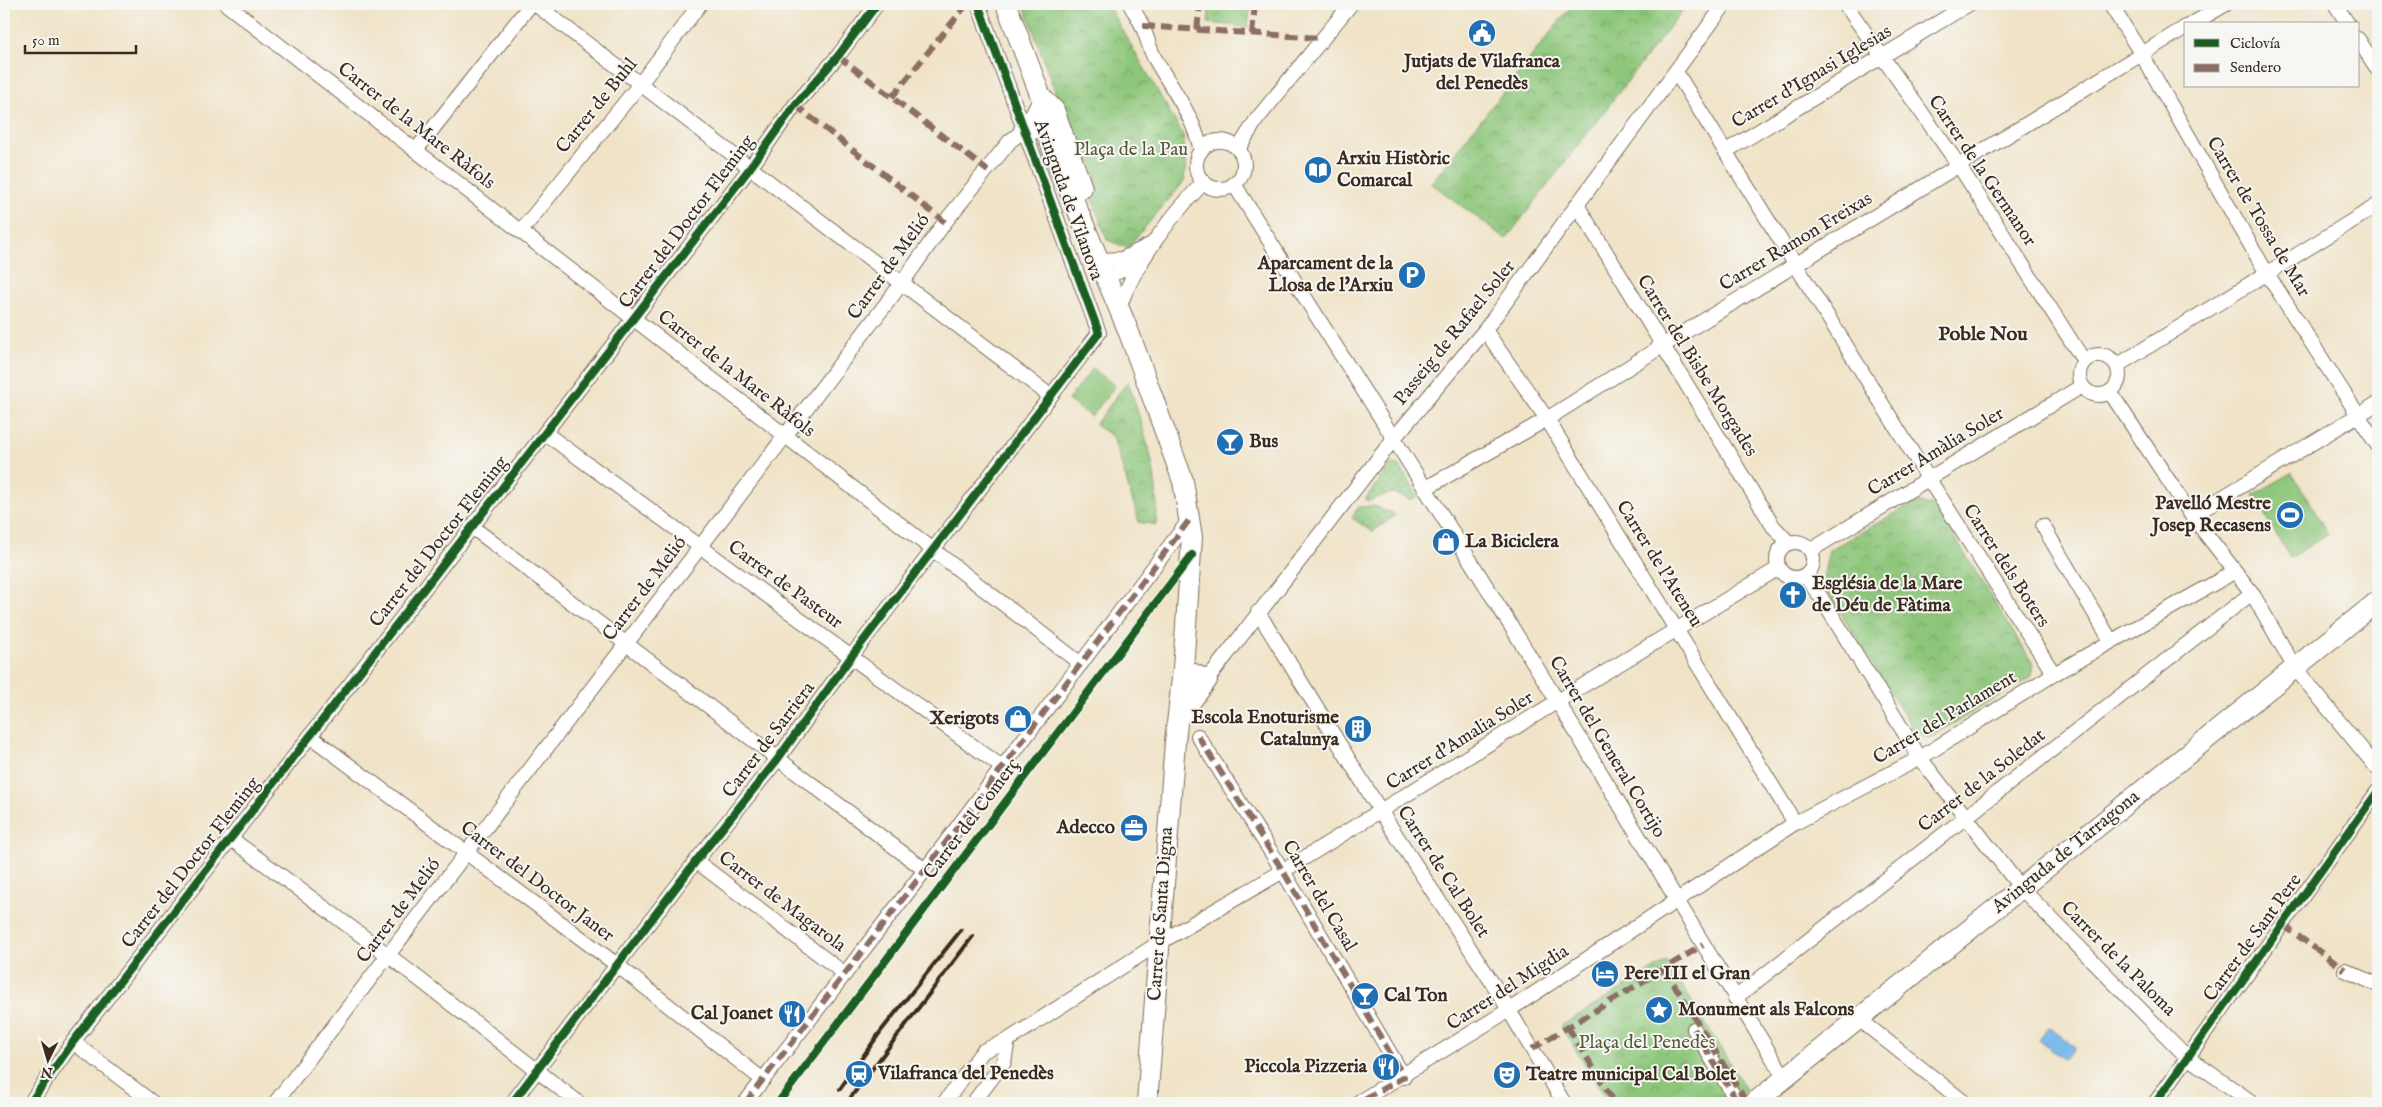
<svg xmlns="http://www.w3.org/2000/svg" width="2382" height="1107" font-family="'IM FELL English',serif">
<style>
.grass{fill:url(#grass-dots);stroke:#64784c}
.park{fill:url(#park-crowns);stroke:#64784c}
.pitch{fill:#8dc67a;stroke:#64784c}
.water{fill:#74b7e9;stroke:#587084}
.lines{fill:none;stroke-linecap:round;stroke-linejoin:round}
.street-casing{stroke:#7a6b59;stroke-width:16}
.secondary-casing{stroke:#7a6b59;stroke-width:22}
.street{stroke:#fff;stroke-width:14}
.secondary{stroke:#fff;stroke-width:20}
.rail{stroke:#3b2a1e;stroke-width:4}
.quiet{stroke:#8d6e63;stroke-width:6;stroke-dasharray:12 6;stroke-linecap:butt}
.cycleway-casing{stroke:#f6f6f2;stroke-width:11}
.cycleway{stroke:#1b5e20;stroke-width:8}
.labels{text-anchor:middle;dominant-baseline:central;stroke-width:4;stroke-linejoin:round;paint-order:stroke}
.poi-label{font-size:19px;font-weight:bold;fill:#3b2a1e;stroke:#f6f6f2;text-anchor:start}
.street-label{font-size:19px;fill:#3b2a1e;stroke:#f6f6f2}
.park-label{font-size:19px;fill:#54593a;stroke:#f6f6f2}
.neighbourhood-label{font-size:20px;font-weight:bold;fill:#3b2a1e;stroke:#f6f6f2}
</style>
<defs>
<pattern id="grass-dots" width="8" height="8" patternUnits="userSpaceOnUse" patternTransform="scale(1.25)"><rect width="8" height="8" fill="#8dc67a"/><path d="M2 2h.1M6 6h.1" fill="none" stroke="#74a163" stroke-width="1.8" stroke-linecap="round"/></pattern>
<pattern id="park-crowns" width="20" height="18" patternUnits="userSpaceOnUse" patternTransform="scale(1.25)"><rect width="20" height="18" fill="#8dc67a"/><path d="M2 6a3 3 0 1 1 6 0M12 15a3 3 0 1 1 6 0" fill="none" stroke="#74a163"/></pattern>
</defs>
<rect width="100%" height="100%" fill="#f6f6f2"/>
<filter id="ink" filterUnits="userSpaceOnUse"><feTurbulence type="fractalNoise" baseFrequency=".02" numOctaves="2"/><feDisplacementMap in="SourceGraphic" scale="10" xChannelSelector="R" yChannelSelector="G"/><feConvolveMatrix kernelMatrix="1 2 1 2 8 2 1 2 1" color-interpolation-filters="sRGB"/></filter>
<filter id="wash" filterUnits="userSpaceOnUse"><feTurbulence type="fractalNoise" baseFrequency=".0096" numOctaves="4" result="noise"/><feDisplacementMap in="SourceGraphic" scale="20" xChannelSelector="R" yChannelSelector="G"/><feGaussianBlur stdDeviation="1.12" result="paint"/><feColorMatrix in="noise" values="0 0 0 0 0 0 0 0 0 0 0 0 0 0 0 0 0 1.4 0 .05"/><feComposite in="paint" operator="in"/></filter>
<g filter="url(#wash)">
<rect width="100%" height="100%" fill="#f0e3c7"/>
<g class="grass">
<polygon points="1394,464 1400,466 1418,496 1411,500 1392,493 1367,501 1365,499 1390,466"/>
<polygon points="1373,506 1393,513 1395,516 1372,532 1352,518 1358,507"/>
</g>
<g class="park">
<polygon points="1024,4 1107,4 1183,135 1186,162 1184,182 1127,248 1107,240"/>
<polygon points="1210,4 1251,4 1248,27 1208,23"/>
<polygon points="1573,4 1687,4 1506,239 1431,183"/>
<path d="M1128 381C1143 430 1161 472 1156 525L1139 522 1113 437 1095 425Z"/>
<polygon points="1915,502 1935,506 2033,664 2031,677 1929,738 1915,732 1822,583 1829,550"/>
<polygon points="1667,961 1747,1091 1726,1103 1609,1103 1561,1026"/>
</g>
<g class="pitch">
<polygon points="1093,368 1115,386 1091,417 1068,400"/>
<polygon points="2292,473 2328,534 2290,558 2253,495"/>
</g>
<polygon class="water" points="2049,1027 2075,1047 2065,1060 2039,1040"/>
</g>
<g filter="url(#ink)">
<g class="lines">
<defs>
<g id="street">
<polyline points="226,4 1081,664"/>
<polyline points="535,4 1049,395"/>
<path d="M1130 4C1134 12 1140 19 1143 28 1147 37 1149 47 1154 57 1171 88 1194 116 1201 151"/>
<polyline points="1845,4 1958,164 2084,361"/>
<polyline points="2110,4 2141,53 2266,272 2378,446"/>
<polyline points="2335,4 2348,24"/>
<polyline points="2192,24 2226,4"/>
<polyline points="2358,39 2378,70"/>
<polyline points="1676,72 1928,478 2054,674"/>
<circle cx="1220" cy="165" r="24"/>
<polyline points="1238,149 1257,119 1351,4"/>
<polyline points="416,150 531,4"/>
<polyline points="1726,151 1969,4"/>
<path d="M1234 184C1341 356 1450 526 1556 699 1633 825 1707 953 1785 1078"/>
<polyline points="1577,205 1773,526 1789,543"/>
<polyline points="521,231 640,84 700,4"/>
<polyline points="1100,260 1122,259 1152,244"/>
<polyline points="1106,277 1141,262"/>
<path d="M1119 307C1137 261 1169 218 1204 182"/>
<polyline points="1485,330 1547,419 1795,823"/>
<circle cx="2099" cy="375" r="20"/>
<polyline points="2118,365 2378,205"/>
<polyline points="2110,392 2192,516 2252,593 2295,668 2378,769"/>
<polyline points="545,433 1003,768"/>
<polyline points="1426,488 1547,419 1662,346 2186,27"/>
<polyline points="2192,516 2378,403"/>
<polyline points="2043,526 2111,641"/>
<polyline points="472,527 925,870"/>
<circle cx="1795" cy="560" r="18"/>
<polyline points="1811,550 2082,386"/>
<polyline points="1805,576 1820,596 1920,758 2021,888 2187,1057 2253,1103"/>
<polyline points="1258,612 1381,812 1497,990 1564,1103"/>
<polyline points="1207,680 1395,437 1485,330 1725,4"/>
<polyline points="310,736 617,965 763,1080"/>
<polyline points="1198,736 1283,871 1404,1077"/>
<polyline points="230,838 388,955 579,1103"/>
<polyline points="696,861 845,974"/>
<polyline points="2345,970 2378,985"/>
<polyline points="1735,998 2252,593"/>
<polyline points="1859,1019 1965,1103"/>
<polyline points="1694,1029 1738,1103"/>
<polyline points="73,1042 153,1103"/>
<polyline points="30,1103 73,1042 750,168 795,105 838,56 877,4"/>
<polyline points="275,1103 902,283 945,222 1010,141 1024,130 1041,98"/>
<polyline points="512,1103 696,861 777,760 851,657 1099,333 978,4"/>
<polyline points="745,1103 925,870 1190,519"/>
<polyline points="944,1103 983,1051 1008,1040 1159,943 1283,871 1579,688 1779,568"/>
<polyline points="973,1103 1004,1062 1008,1040"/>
<polyline points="1357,1103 1509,1010 1795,823 1920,758 2054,674 2234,572"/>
<polyline points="2155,1103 2378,791"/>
</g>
<g id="secondary">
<polyline points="1006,4 1041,97 1045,127 1055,156 1128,330 1183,481 1192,537 1183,669 1175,742 1147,1103"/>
<polyline points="1045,101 1054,110 1082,188"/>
<polyline points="1024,130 1045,127"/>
<polyline points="1178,718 1207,680 1183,669"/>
<polyline points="1754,1103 2378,601"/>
</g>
</defs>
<use href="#street" class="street-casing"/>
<use href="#secondary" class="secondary-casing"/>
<use href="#street" class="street"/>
<use href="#secondary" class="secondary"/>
<g class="rail">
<polyline points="840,1089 881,1031 961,930"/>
<polyline points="851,1097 973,936"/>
</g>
<g class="quiet">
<polyline points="1143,26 1321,38"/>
<polyline points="1197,30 1200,4"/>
<polyline points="1252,34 1255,4"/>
<polyline points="838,56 988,171"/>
<polyline points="892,97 967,4"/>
<polyline points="795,105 945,222"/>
<polyline points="1198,736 1283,871 1404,1077 1357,1103"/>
<polyline points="2283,925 2345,970"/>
<polyline points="1664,968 1747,1103"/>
<polyline points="1568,1027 1615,1103"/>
<polyline points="1694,1029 1738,1103"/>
<polyline points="1532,1049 1703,945"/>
<polyline points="745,1103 925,870 1190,519"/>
</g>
<defs>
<g id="cycleway">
<polyline points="30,1103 73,1042 750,168 795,105 838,56 877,4"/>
<polyline points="512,1103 696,861 777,760 851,657 1099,333 978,4"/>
<polyline points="778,1103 1192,555"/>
<polyline points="2155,1103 2378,791"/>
</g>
</defs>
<use href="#cycleway" class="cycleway-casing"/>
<use href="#cycleway" class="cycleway"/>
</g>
</g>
<defs>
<symbol id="civic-disc" viewBox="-11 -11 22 22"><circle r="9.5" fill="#1f6fb2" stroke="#f6f6f2"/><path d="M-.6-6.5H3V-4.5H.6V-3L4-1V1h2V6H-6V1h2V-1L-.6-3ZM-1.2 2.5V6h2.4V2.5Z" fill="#fff"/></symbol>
<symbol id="library-disc" viewBox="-11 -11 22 22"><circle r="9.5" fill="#1f6fb2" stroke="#f6f6f2"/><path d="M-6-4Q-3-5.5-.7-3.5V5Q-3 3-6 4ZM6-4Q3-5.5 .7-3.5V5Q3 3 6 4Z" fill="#fff"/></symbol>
<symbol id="parking-disc" viewBox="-11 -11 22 22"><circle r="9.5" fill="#1f6fb2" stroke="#f6f6f2"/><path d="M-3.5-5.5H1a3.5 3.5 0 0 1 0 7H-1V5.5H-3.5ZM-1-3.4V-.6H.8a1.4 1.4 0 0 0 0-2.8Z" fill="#fff"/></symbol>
<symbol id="bar-disc" viewBox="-11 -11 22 22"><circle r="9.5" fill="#1f6fb2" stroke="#f6f6f2"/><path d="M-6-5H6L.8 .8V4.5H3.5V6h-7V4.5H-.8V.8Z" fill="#fff"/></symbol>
<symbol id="stadium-disc" viewBox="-11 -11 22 22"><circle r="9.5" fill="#1f6fb2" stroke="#f6f6f2"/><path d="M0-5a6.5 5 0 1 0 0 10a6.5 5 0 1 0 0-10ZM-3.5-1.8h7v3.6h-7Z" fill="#fff"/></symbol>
<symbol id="shop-disc" viewBox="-11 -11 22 22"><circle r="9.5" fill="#1f6fb2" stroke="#f6f6f2"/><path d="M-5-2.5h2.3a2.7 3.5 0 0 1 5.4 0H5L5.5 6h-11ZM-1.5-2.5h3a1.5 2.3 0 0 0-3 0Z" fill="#fff"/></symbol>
<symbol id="church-disc" viewBox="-11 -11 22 22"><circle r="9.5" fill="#1f6fb2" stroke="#f6f6f2"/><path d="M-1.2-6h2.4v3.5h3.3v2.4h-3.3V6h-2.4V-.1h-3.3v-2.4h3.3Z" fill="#fff"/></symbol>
<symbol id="building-disc" viewBox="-11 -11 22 22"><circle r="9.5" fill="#1f6fb2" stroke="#f6f6f2"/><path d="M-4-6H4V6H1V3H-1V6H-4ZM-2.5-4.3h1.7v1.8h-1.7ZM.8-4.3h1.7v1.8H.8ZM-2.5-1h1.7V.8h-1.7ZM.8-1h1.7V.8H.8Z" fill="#fff"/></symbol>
<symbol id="office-disc" viewBox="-11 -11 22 22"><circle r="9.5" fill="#1f6fb2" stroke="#f6f6f2"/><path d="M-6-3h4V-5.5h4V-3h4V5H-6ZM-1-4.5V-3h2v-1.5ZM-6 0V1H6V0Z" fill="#fff"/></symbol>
<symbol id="hotel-disc" viewBox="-11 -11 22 22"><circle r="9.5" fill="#1f6fb2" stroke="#f6f6f2"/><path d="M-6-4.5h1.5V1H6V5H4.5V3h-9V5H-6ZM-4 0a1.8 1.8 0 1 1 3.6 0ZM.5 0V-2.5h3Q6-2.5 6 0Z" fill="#fff"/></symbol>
<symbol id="sight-disc" viewBox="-11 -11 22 22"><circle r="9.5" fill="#1f6fb2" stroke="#f6f6f2"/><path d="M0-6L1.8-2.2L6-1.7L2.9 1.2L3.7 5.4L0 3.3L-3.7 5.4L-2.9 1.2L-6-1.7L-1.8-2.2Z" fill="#fff"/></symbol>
<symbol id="restaurant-disc" viewBox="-11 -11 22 22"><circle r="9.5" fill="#1f6fb2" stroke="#f6f6f2"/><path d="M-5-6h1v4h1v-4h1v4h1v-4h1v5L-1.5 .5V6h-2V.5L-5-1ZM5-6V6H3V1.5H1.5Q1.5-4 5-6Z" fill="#fff"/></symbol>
<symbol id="station-disc" viewBox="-11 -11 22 22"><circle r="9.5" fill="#1f6fb2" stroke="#f6f6f2"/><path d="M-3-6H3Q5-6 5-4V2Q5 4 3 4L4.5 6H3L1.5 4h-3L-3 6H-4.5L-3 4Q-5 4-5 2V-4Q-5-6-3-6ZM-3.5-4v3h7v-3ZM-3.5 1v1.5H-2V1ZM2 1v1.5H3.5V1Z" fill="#fff"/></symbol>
<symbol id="theatre-disc" viewBox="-11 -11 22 22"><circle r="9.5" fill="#1f6fb2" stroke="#f6f6f2"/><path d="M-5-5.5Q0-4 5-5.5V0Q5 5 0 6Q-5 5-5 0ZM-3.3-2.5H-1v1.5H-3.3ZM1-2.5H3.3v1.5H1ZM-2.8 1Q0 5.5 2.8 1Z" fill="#fff"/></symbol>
</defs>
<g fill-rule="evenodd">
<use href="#civic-disc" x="1466" y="17" width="32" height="32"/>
<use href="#library-disc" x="1302" y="154" width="32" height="32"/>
<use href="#parking-disc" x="1396" y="259" width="32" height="32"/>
<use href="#bar-disc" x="1214" y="426" width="32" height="32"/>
<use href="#stadium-disc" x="2274" y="499" width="32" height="32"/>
<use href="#shop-disc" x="1430" y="526" width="32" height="32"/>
<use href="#church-disc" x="1777" y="579" width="32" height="32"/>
<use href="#shop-disc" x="1002" y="703" width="32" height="32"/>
<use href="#building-disc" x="1342" y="713" width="32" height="32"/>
<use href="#office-disc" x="1118" y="812" width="32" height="32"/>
<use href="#hotel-disc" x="1589" y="958" width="32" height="32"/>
<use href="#bar-disc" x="1349" y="980" width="32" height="32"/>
<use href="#sight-disc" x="1643" y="994" width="32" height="32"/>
<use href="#restaurant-disc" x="776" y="998" width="32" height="32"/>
<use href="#restaurant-disc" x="1370" y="1051" width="32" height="32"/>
<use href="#station-disc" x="843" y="1058" width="32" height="32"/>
<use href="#theatre-disc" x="1491" y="1059" width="32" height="32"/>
</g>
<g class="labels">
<g class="poi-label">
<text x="1482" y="62" text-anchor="middle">Jutjats de Vilafranca<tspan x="1482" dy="22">del Penedès</tspan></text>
<text x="1337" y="159">Arxiu Històric<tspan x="1337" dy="22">Comarcal</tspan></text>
<text x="1393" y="264" text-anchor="end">Aparcament de la<tspan x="1393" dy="22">Llosa de l'Arxiu</tspan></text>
<text x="1249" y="442">Bus</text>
<text x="2271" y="504" text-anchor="end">Pavelló Mestre<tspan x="2271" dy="22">Josep Recasens</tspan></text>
<text x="1465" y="542">La Biciclera</text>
<text x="1812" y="584">Església de la Mare<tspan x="1812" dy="22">de Déu de Fàtima</tspan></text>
<text x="1339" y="718" text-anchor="end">Escola Enoturisme<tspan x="1339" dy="22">Catalunya</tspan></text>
<text x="999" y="719" text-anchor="end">Xerigots</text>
<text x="1115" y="828" text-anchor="end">Adecco</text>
<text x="1624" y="974">Pere III el Gran</text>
<text x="1384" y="996">Cal Ton</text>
<text x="1678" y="1010">Monument als Falcons</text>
<text x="773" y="1014" text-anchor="end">Cal Joanet</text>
<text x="1367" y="1067" text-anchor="end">Piccola Pizzeria</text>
<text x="878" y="1074">Vilafranca del Penedès</text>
<text x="1526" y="1075">Teatre municipal Cal Bolet</text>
</g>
<g class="street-label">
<text transform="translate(1812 77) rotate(-31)">Carrer d'Ignasi Iglesias</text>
<text transform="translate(597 106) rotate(-51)">Carrer de Buhl</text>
<text transform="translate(416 126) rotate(38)">Carrer de la Mare Ràfols</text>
<text transform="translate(1982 171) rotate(56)">Carrer de la Germanor</text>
<text transform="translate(1068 200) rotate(70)">Avinguda de Vilanova</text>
<text transform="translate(2258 217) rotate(59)">Carrer de Tossa de Mar</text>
<text transform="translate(687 222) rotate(-53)">Carrer del Doctor Fleming</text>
<text transform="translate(1796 242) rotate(-31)">Carrer Ramon Freixas</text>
<text transform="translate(889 267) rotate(-54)">Carrer de Melió</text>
<text transform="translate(1455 333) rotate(-51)">Passeig de Rafael Soler</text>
<text transform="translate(1697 366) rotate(58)">Carrer del Bisbe Morgades</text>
<text transform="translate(736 374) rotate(38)">Carrer de la Mare Ràfols</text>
<text transform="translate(1936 452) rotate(-31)">Carrer Amàlia Soler</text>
<text transform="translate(439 542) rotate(-52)">Carrer del Doctor Fleming</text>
<text transform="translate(1659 564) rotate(58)">Carrer de l'Ateneu</text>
<text transform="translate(2006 566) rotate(57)">Carrer dels Boters</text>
<text transform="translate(785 585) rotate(36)">Carrer de Pasteur</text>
<text transform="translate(645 589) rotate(-53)">Carrer de Melió</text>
<text transform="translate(1945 718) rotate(-31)">Carrer del Parlament</text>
<text transform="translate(769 740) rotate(-53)">Carrer de Sarriera</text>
<text transform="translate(1460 741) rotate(-32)">Carrer d'Amalia Soler</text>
<text transform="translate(1607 747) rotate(59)">Carrer del General Cortijo</text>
<text transform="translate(1982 781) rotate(-38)">Carrer de la Soledat</text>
<text transform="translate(972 819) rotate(-53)">Carrer del Comerç</text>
<text transform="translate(2066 852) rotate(-39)">Avinguda de Tarragona</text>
<text transform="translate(191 863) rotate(-52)">Carrer del Doctor Fleming</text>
<text transform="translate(1443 872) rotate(57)">Carrer de Cal Bolet</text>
<text transform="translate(537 882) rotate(37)">Carrer del Doctor Janer</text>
<text transform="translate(1319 896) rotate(59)">Carrer del Casal</text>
<text transform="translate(782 902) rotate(37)">Carrer de Magarola</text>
<text transform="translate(399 911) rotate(-53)">Carrer de Melió</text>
<text transform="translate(1161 914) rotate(-86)">Carrer de Santa Digna</text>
<text transform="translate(2253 938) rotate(-54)">Carrer de Sant Pere</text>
<text transform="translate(2118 959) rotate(45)">Carrer de la Paloma</text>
<text transform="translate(1508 988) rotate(-33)">Carrer del Migdia</text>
</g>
<g class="park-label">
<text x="1131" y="150">Plaça de la Pau</text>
<text x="1647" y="1043">Plaça del Penedès</text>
</g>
<g class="neighbourhood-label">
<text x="1983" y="334">Poble Nou</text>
</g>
</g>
<rect width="2382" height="1107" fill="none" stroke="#f6f6f2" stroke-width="20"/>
<rect x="2184" y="22" width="175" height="65" fill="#f6f6f2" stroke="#aba49d"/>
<rect x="2194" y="39" width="25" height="8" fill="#1b5e20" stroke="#aba49d"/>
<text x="2230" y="48" font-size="15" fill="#3b2a1e">Ciclovía</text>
<rect x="2194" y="64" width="25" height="8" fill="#8d6e63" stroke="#aba49d"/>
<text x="2230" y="72" font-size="15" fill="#3b2a1e">Sendero</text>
<g transform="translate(48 1060) rotate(185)" stroke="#f6f6f2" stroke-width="4" paint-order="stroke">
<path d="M0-4L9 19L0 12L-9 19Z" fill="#3b2a1e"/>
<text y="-8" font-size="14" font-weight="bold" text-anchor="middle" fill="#3b2a1e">N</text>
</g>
<path d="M25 45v8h111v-8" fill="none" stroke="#3b2a1e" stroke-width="2.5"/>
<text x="32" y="45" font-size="15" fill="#3b2a1e" stroke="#f6f6f2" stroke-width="4" paint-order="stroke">50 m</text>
</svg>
